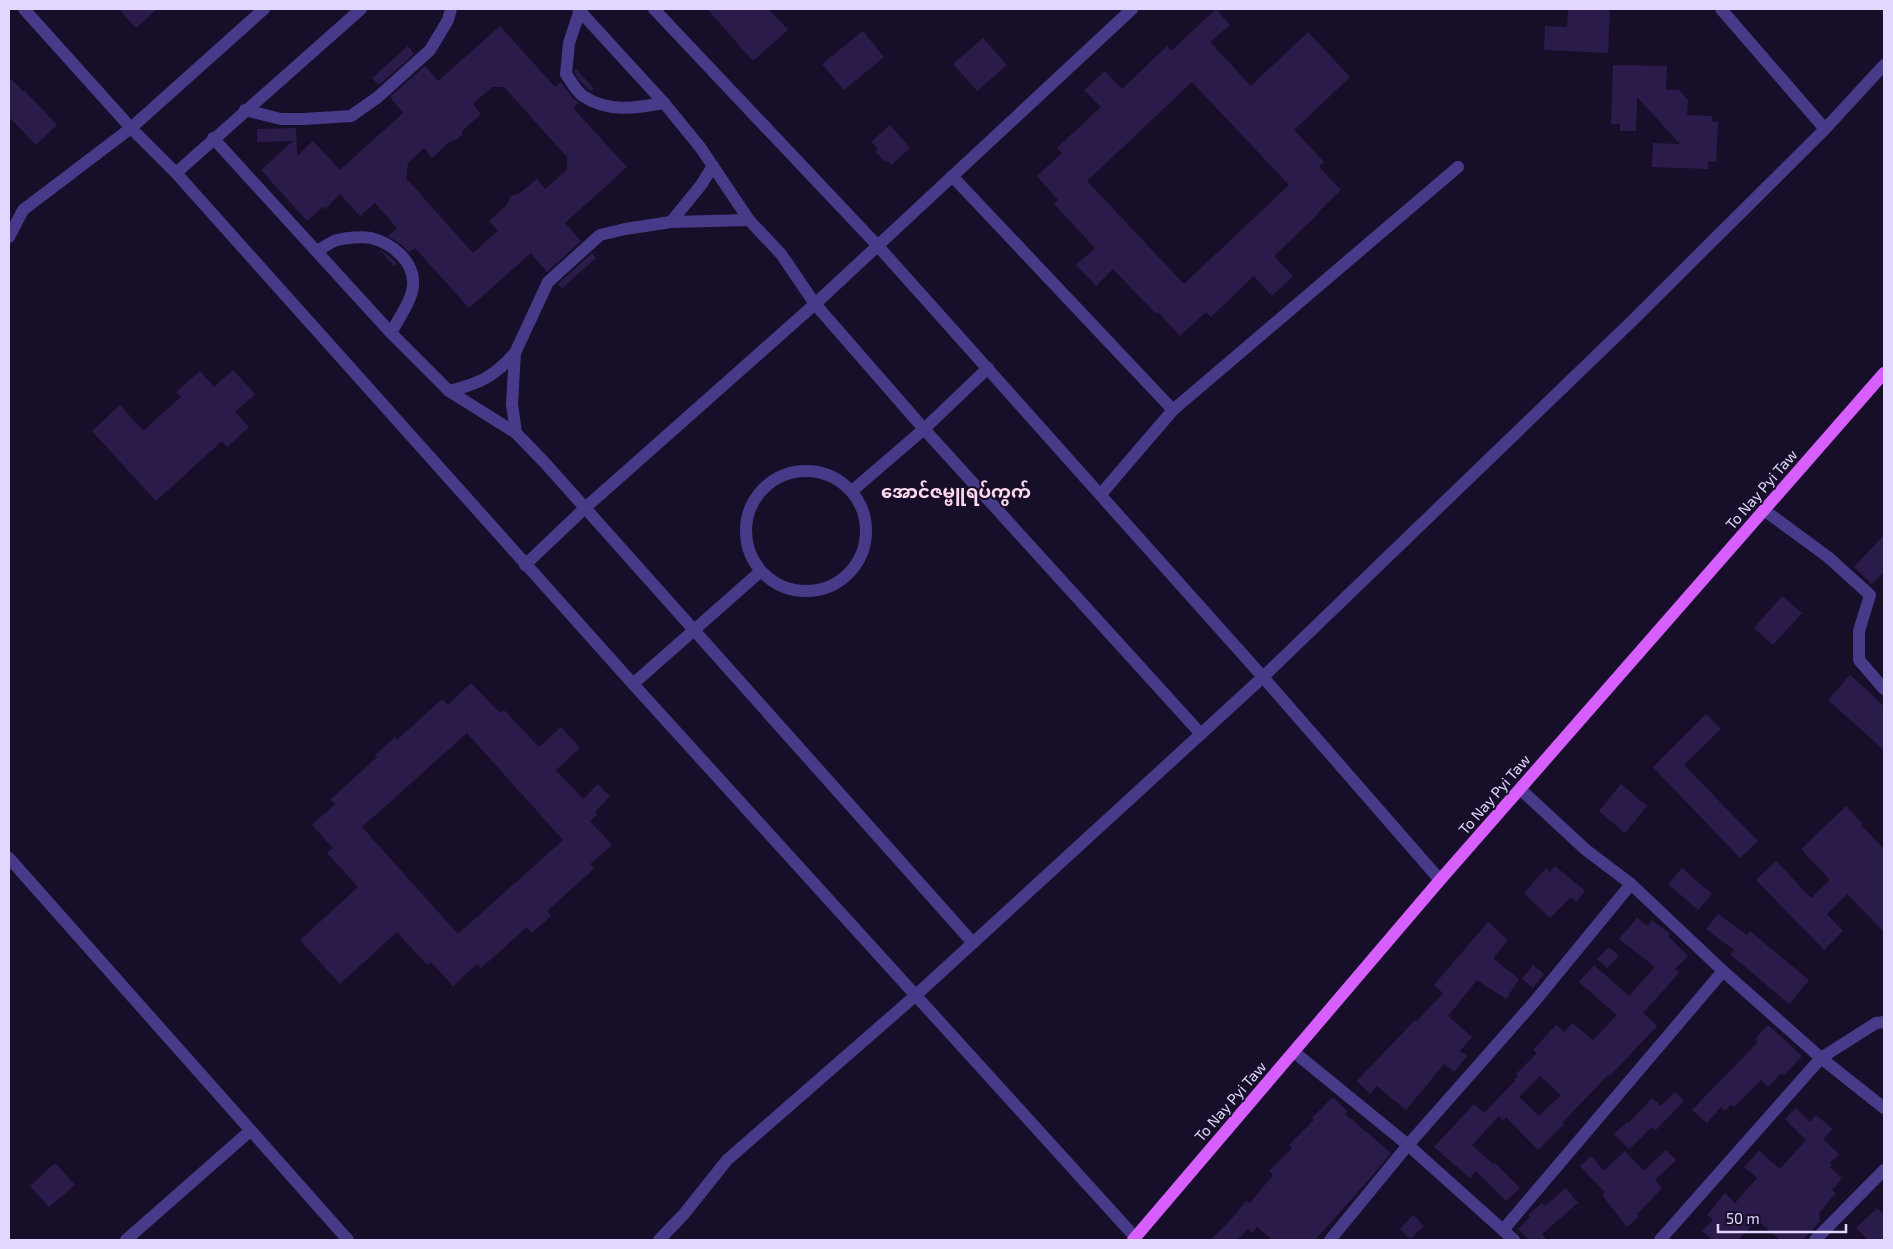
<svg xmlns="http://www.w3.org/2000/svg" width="1893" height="1249" font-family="'Exo 2','Noto Sans Myanmar',sans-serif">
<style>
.building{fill:#2b1b4a;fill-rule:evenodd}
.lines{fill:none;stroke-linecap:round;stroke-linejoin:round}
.minor{stroke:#473a89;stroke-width:12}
.major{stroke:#d75eff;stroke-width:12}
.labels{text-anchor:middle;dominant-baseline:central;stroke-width:4;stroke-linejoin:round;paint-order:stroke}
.street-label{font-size:15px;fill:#e1d7ff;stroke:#170f29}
.quarter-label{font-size:18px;font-weight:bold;fill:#ffd9ed;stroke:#170f29}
</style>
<rect width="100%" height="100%" fill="#170f29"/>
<g class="building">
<polygon points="119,9 157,9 136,28"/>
<polygon points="707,9 769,9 788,30 753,61"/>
<path d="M1216 9 1230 25 1210 42 1251 86 1308 32 1350 77 1294 130 1324 162 1319 167 1341 190 1318 212 1319 213 1274 256 1293 276 1272 296 1254 276 1211 317 1206 312 1180 336 1158 312 1156 314 1113 269 1096 286 1076 265 1095 248 1054 204 1058 200 1037 176 1062 153 1057 148 1101 107 1084 90 1105 71 1122 89 1167 46 1171 51ZM1192 82 1289 185 1184 284 1087 181Z"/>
<polygon points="1568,9 1610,9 1608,53 1544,50 1545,26 1567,27"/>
<path d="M500 26 555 87 561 82 572 97 579 103 573 108 627 167 565 223 581 241 547 272 531 253 469 308 415 248 409 252 399 243 388 236 397 228 375 203 360 216 340 194 325 209 323 207 307 221 261 170 293 141 257 142V129L296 128 297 156 313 141 340 170 403 113 390 97 425 66 438 81ZM492 87H504L567 157V170L545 189 537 179 520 193 511 196 507 205 489 221 498 231 473 253 406 178 408 163 424 148 432 158 449 142 458 139 462 134V131L481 114 473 104Z"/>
<polygon points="863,31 884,57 844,90 822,64"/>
<polygon points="983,38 1007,65 977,91 953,64"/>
<polygon points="408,46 414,54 379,85 372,78"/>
<polygon points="1613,65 1667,66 1666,90 1679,90 1688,100 1687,115 1712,116 1712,122 1718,122 1716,162 1708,161 1708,169 1652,167 1653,143 1680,144 1637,97 1636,131 1620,131 1620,124 1611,124"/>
<polygon points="576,69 594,89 591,91 580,81 574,72"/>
<polygon points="9,77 23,91 24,90 57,125 36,145 9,117"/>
<polygon points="890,125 910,148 891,165 887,160 885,162 875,151 878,149 871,142"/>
<polygon points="379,249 389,256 397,263 394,266"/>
<polygon points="592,253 596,258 562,288 558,284"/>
<polygon points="233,370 255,394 235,412 249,427 227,447 222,441 156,501 92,431 120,405 143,431 181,397 176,392 200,371 214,387"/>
<polygon points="1884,535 1884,572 1872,584 1854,567"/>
<polygon points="1782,596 1802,613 1773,645 1754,628"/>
<polygon points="1850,675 1884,706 1884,750 1828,700"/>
<path d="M471 683 500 713 504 710 539 747 561 727 580 748 556 770 583 799 598 784 610 796 595 812 597 815 590 821 612 845 590 864 594 869 547 911 551 916 532 933 527 927 481 968 477 964 453 986 431 962 427 965 397 932 340 984 300 940 358 887 327 853 333 848 312 825 335 804 330 800 377 757 375 755 395 737 397 740 442 699 448 705ZM467 733 563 840 458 934 362 827Z"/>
<polygon points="1706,714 1721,729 1684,765 1758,841 1740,858 1653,767"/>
<polygon points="1621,784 1647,806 1625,833 1599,811"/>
<polygon points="1846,806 1863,824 1861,825 1884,849 1884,932 1847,894 1827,914 1843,931 1824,950 1756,880 1776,861 1811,898 1830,880 1801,849"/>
<polygon points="1555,866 1585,891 1576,902 1571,897 1550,918 1524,893 1546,868 1550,872"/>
<polygon points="1682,868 1712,894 1698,910 1668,884"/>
<polygon points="1718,914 1747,935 1750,931 1809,980 1789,1004 1730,954 1734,950 1706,929"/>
<path d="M1637 918 1647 926 1652 920 1670 934 1668 936 1688 956 1675 969 1679 973 1643 1013 1657 1026 1610 1076 1608 1075 1562 1123 1564 1124 1538 1150 1506 1117 1503 1121 1499 1116 1472 1145 1493 1164 1495 1163 1520 1188 1506 1201 1476 1171 1470 1178 1434 1147 1474 1104 1484 1113 1515 1081 1514 1080 1518 1076 1516 1074 1537 1053 1533 1050 1556 1025 1565 1032 1572 1023 1593 1040 1617 1015 1579 982 1594 965 1629 996 1655 967 1619 939ZM1540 1076 1561 1095 1539 1116 1519 1097Z"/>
<polygon points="1488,922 1508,940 1494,957 1494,959 1519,979 1506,999 1477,980 1448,1016 1472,1037 1460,1051 1467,1056 1454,1072 1444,1064 1406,1110 1377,1086 1370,1094 1357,1081 1415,1020 1417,1021 1436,1001 1443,993 1434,985"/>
<polygon points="1609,947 1619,956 1607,968 1597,959"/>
<polygon points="1533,965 1544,974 1533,988 1522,979"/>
<polygon points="1768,1025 1802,1056 1784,1075 1781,1073 1768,1087 1761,1080 1734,1107 1731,1105 1725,1111 1721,1107 1707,1123 1692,1110 1758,1042 1755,1039"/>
<polygon points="1675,1092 1684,1101 1656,1130 1652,1127 1629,1149 1614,1134 1627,1122 1629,1123 1652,1098 1661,1106"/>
<polygon points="1333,1097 1347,1111 1345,1114 1391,1153 1371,1177 1315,1240 1272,1240 1257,1227 1252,1233 1248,1229 1237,1240 1211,1240 1233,1217 1246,1201 1250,1203 1273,1175 1269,1171 1292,1148 1289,1145 1314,1120 1312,1118"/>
<polygon points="1796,1108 1810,1122 1816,1115 1833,1129 1823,1139 1839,1154 1830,1163 1832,1165 1830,1167 1842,1178 1832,1190 1836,1193 1819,1213 1820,1221 1803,1240 1780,1240 1757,1220 1738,1240 1712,1240 1702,1231 1713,1220 1707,1215 1725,1193 1735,1203 1757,1178 1744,1167 1759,1151 1780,1169 1806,1140 1785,1119"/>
<polygon points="1666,1150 1676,1160 1655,1180 1662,1188 1637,1214 1639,1216 1627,1227 1602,1195 1605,1192 1580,1166 1591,1156 1604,1171 1625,1151 1644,1171"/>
<polygon points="55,1163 75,1185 49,1207 30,1186"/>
<polygon points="1566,1188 1578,1203 1542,1234 1547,1240 1529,1240 1518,1229 1530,1217 1528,1215 1542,1203 1545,1206"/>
<polygon points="1877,1208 1884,1215 1884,1240 1868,1240 1856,1228"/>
<polygon points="1413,1215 1424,1226 1410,1239 1400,1229"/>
</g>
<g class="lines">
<g class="minor">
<polyline points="24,9 131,128 176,173 633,684 1135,1237"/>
<polyline points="578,9 664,103 700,147 749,220"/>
<polyline points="654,9 877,245 1263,677 1440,880"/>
<polyline points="1721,9 1825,129"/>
<path d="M580 10 569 43 566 74C571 81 576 91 583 96 608 113 636 108 664 103"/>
<polyline points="245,110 281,119 304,119 351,116 378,97 430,50 448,20 451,9"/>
<polyline points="213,138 391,333 449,391 516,433"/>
<polyline points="176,173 361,9"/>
<polyline points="952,176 1173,410"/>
<polyline points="671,222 701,185 713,166"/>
<polyline points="9,237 23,210 131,128 264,9"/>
<path d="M317 251C323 248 330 242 337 240 345 238 362 236 371 238 392 243 415 262 413 285 412 301 398 319 391 333"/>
<path d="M449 391C479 384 495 376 515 353"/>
<circle cx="806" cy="531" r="60"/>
<polyline points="852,491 924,429 988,368"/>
<polyline points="1101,494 1173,410 1458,167"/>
<polyline points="1764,510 1828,557 1870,595 1859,631 1859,660 1884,689"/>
<polyline points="525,565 585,508 815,304 1132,9"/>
<polyline points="633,684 761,571"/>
<polyline points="1520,789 1586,850 1631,884"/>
<polyline points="9,858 348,1240"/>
<polyline points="973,943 545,463 516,433 512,404 515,353 548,282 600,235 625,229 671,222 749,220 781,254 815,304 924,429 1201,734"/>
<polyline points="1294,1052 1408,1145 1514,1240"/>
<polyline points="1503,1230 1723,971"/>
<polyline points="126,1240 250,1131"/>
<polyline points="659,1240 684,1214 727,1160 915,996 1263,677 1631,322 1825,129 1884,65"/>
<polyline points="1330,1240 1408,1145 1535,1001 1631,884 1723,971 1821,1058 1884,1108"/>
<polyline points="1660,1240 1821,1058 1876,1023 1884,1022"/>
<polyline points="1815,1240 1884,1170"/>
</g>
<polyline class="major" points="1133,1240 1440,880 1884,373"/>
</g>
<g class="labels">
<g class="street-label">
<text transform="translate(1761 489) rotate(-49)">To Nay Pyi Taw</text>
<text transform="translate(1494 794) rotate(-49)">To Nay Pyi Taw</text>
<text transform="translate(1230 1101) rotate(-49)">To Nay Pyi Taw</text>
</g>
<g class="quarter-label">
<text x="956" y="491">အောင်ဇမ္ဗူရပ်ကွက်</text>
</g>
</g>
<rect width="1893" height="1249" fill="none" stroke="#e1d7ff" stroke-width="20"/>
<path d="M1718 1224v8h128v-8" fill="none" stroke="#e1d7ff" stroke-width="2.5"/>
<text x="1726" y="1224" font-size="15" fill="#e1d7ff" stroke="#170f29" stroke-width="4" paint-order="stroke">50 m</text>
</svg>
